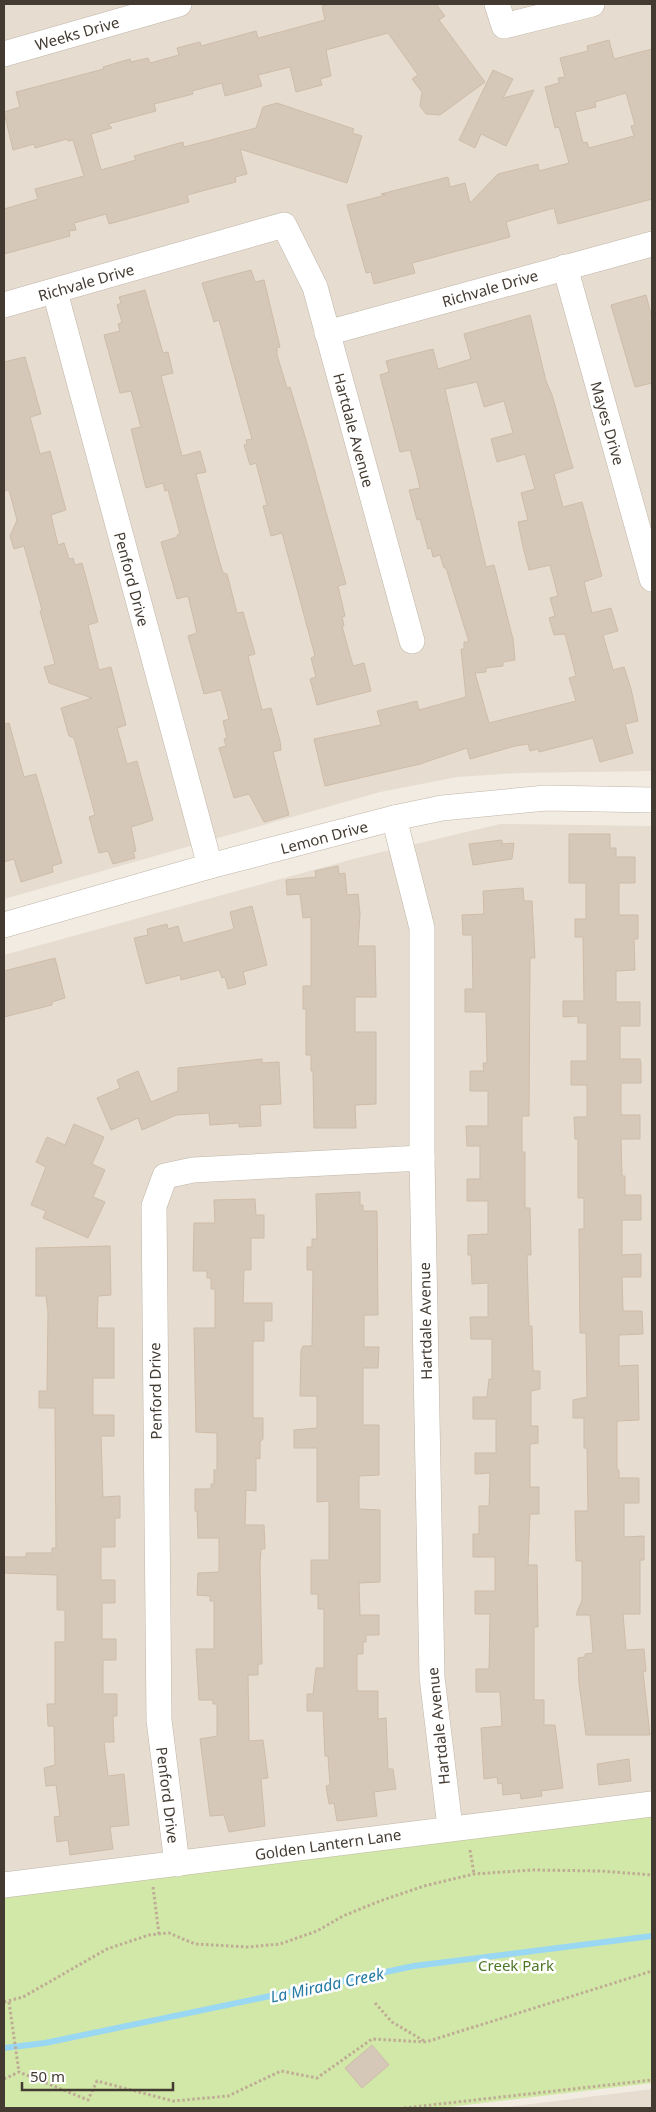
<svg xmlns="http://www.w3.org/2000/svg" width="656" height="2112" font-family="'Noto Sans',sans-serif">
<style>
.residential{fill:#e6dccf}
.green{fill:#d2e8a8}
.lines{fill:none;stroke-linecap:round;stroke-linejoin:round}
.stream{stroke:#9ad7f2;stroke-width:6}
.building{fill:#d6c8b9;stroke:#cebca9;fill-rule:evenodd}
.minor-casing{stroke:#c0b5a7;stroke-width:26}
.path{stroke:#bfac95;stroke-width:3;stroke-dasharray:2.5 2.5;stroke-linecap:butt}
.minor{stroke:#fff;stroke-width:25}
.labels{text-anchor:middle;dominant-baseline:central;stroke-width:5;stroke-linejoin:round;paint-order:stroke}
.street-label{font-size:15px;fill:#433b32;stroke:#fff}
.park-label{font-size:15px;fill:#4b7624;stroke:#fff}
.water-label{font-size:16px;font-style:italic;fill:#267aa2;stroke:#fff}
</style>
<rect width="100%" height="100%" fill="#f2ebe1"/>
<g class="residential">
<polygon points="4,4 652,4 652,771 519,773 457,777 380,792 4,899"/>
<polygon points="500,824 652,826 652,1813 4,1898 4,955 357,858"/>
<polygon points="652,2089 652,2108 500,2108"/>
</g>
<polygon class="green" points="652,1813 652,2083 441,2108 4,2108 4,1898"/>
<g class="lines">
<polyline class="stream" points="4,2048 45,2043 414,1966 652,1936"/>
</g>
<g class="building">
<polygon points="331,4 436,4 445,16 439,20 485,82 440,115 426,114 420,106 422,92 412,79 418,75 388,33 326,50 331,76 320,79 322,85 296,92 290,67 258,75 262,86 225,96 222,83 192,91 193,94 154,104 156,111 108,124 112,128 91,134 101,170 136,160 134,156 183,142 184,147 256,128 263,107 277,103 354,129 352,133 362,136 347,183 240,149 247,174 235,177 236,182 187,195 189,202 109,224 106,214 74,223 76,230 69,231 70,236 4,254 4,209 38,199 35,189 84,176 73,140 68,141 67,139 35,148 34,144 13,150 4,112 20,107 16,92 104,69 103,67 130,59 131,62 148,58 150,63 179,55 177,48 200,42 201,46 256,31 258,38 325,20 322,6"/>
<path d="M609 40 614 59 652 49V199L558 224 554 208 506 222 510 237 412 263 415 273 374 284 371 272 366 273 347 205 386 195 381 194 448 177 450 187 465 183 470 203 498 174 538 164 539 171 569 163 559 127 555 128 545 87 559 83 558 78 565 77 560 58 588 51 587 46ZM626 93 635 125 631 126 634 136 589 148 587 142 583 143 575 112 596 107 595 102Z"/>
<polygon points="493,70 513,79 503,98 534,90 506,146 481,134 475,148 459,140"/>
<polygon points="251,270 255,282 264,280 280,347 277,348 277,355 287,388 290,387 306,440 346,584 338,586 345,616 342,617 344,626 342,626 353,666 364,663 371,691 317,705 310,679 316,677 311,658 315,656 282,533 271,536 263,506 267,505 256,463 250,465 244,445 247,444 246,440 252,439 219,320 214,322 202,283"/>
<polygon points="145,290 163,353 168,352 173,373 161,376 182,456 200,451 206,472 196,474 216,549 223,573 227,574 237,613 243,612 255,654 248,656 262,710 271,708 280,741 281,750 273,752 289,815 264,822 249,794 234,798 219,748 226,746 224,739 227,738 223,721 229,719 221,690 204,694 188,636 197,633 188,596 177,599 161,542 178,537 177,535 180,534 168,490 165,491 163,483 146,488 131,429 141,427 131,391 120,393 104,335 120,331 118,324 122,322 117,305 121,303 119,297"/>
<polygon points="646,295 652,318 652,383 635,387 611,305"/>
<path d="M530 315 546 381 552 395 573 468 554 474 563 507 582 502 602 576 584 582 592 613 611 608 618 631 603 635 613 670 624 667 631 689 638 721 625 724 633 753 600 762 593 738 539 752 538 749 530 751 528 744 515 746 470 759 467 748 420 764 325 786 314 739 381 725 377 711 417 701 419 710 466 697 461 649H464V642H469L446 568H444L440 555 433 557 431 548 428 549 420 519 417 520 409 490 420 488 415 467 410 450 400 452 380 375 389 372 386 361 433 349 438 369 471 359 464 334ZM477 382 484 407 504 401 513 433 491 439 497 462 525 454 535 489 521 493 528 520 518 522 523 547 529 570 550 565 558 596 550 598 555 616 549 618 554 635 565 634 576 676 569 678 576 701 489 723 475 673 486 672V668L503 666V662L515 660 513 639 494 565 486 567 445 389Z"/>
<polygon points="25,357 41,414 30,417 40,454 50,451 66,510 51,515 58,545 64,543 69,559 73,558 75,565 82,563 98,622 88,625 99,670 111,667 126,725 117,728 127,764 137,761 153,820 131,827 136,851 133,852 135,858 113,864 108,851 99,853 89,817 95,815 74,738 69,736 61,708 92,698 49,683 44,667 55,664 40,611 42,610 24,546 14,549 10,536 17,520 9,490 4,491 4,362"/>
<polygon points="9,723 24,777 36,774 62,863 52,866 53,872 21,882 14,859 4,862 4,724"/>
<polygon points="569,834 610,834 610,848 616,848 616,857 635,857 635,883 619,883 619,915 638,915 638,939 634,939 635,970 616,971 616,1002 640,1002 640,1026 620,1026 620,1059 640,1059 641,1063 641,1083 621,1083 621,1115 640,1115 640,1139 621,1139 622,1176 625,1176 625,1195 641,1195 641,1220 622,1220 622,1255 641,1254 641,1277 622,1277 623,1311 642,1311 643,1334 619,1335 619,1366 638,1365 639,1420 617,1421 617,1470 619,1470 619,1478 639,1478 639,1503 624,1503 624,1537 644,1536 644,1560 640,1560 640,1614 623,1614 626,1650 644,1649 646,1671 643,1672 650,1735 586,1735 579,1683 578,1658 585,1657 585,1654 593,1653 590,1615 576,1615 582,1600 582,1561 576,1561 575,1511 588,1511 587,1448 584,1448 584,1418 573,1418 573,1400 587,1397 586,1333 580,1333 579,1229 584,1229 584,1198 578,1198 578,1139 575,1139 574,1117 587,1117 587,1085 571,1085 571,1061 587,1061 587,1023 578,1023 578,1016 563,1017 563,1001 584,1001 583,937 575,937 575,919 586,919 586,883 569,883"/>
<polygon points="502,840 502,844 514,843 512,859 473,865 469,844"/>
<polygon points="338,866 339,874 345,873 347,895 358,894 360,914 358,946 375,946 376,997 355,997 355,1032 376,1032 376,1104 355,1105 356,1128 314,1128 313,1071 311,1071 311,1055 306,1055 306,1009 303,1009 303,986 311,986 311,917 303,918 300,894 287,895 286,880 316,877 315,871"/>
<polygon points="523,888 524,901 532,901 535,958 530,958 529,1116 522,1116 522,1152 525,1152 525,1208 530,1208 531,1255 527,1255 529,1326 532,1326 533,1371 540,1371 540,1389 531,1391 531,1426 538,1426 538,1443 530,1444 530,1487 539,1487 539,1514 530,1514 528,1565 537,1565 538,1627 534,1627 534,1700 544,1700 544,1725 555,1725 563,1788 541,1791 542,1796 521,1799 520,1793 503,1795 502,1783 498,1784 497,1777 484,1779 481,1728 502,1726 500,1692 476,1692 476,1669 489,1669 490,1614 475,1614 475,1591 495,1591 495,1557 473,1557 473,1534 479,1534 479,1506 489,1506 490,1473 475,1474 475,1453 496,1453 496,1419 473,1419 473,1397 487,1397 489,1379 492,1379 492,1339 471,1339 470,1317 488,1317 488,1283 472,1284 471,1255 468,1255 468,1235 488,1234 488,1201 467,1201 467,1179 480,1179 480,1146 467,1146 466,1126 488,1126 488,1091 470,1091 470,1071 484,1071 483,1063 487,1063 486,1012 465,1012 465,989 473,989 472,935 463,935 462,915 484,914 483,891"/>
<polygon points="252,906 267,965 243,972 246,984 228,989 225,977 222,978 219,970 181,980 180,975 146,984 134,938 148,935 147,929 167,924 168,929 178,926 183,943 234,929 230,912"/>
<polygon points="55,958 65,998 52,1002 52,1005 4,1017 4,971"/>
<polygon points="262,1059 262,1063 279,1062 281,1104 260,1105 261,1126 239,1127 239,1123 210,1125 209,1113 176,1115 142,1130 138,1118 111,1130 97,1098 120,1088 117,1080 138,1071 151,1102 178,1091 178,1068"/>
<polygon points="74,1124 104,1137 92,1164 105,1170 93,1197 105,1202 88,1238 43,1218 46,1211 31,1205 46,1167 36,1162 47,1137 65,1145"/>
<polygon points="360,1192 360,1205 363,1205 363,1211 377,1211 378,1315 364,1315 364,1347 379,1347 378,1368 363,1368 363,1425 379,1425 379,1475 359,1476 359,1509 380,1510 380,1582 359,1583 360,1615 379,1615 379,1635 366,1635 366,1642 363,1642 363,1654 357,1654 357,1691 378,1691 378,1719 386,1718 388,1769 393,1769 396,1789 374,1792 377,1816 337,1821 334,1803 329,1804 326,1786 330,1785 328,1756 325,1756 323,1711 307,1711 307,1694 313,1694 316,1668 324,1668 324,1609 318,1609 318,1594 311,1594 311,1560 329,1560 329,1501 317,1502 317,1448 294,1448 294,1430 317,1428 317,1396 300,1396 301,1351 303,1346 312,1346 313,1270 307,1270 307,1247 312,1247 312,1239 317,1239 316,1194"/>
<polygon points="255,1199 256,1215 264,1215 264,1238 251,1238 251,1270 244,1270 243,1303 272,1303 272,1321 264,1321 264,1341 253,1341 253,1418 263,1418 263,1439 260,1442 260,1459 256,1458 256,1491 246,1490 245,1525 264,1525 265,1549 261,1549 260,1564 262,1664 258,1664 258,1675 248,1675 249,1741 263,1740 268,1778 261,1779 265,1826 229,1832 224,1815 210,1816 200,1739 217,1736 217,1704 213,1704 213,1700 199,1700 196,1649 214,1649 214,1601 210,1601 210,1596 197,1595 198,1573 219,1572 219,1538 198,1538 197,1511 195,1511 195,1489 211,1489 211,1484 214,1484 214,1470 217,1470 217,1433 196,1432 194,1328 215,1328 215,1289 211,1289 211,1278 207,1278 207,1271 193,1271 194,1223 215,1223 214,1200"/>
<polygon points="110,1246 111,1295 98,1296 97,1328 114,1328 114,1378 93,1378 93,1415 114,1415 114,1436 101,1436 103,1497 120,1496 120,1518 115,1518 115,1547 101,1547 101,1580 115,1580 115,1603 102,1603 102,1639 116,1639 116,1660 103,1660 103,1694 117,1694 117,1716 113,1716 114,1742 104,1742 108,1776 124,1774 129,1825 110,1827 113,1849 70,1855 68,1840 57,1842 54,1817 60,1816 56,1785 46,1786 44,1768 55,1765 54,1726 48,1726 47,1704 55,1704 55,1642 65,1642 65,1610 57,1610 57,1575 4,1573 4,1557 26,1557 26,1553 52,1553 52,1548 56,1548 55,1408 39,1408 39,1391 47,1391 48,1312 46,1296 36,1296 36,1248"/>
<polygon points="629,1759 631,1781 599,1785 597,1764"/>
<polygon points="372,2045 389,2065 362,2088 345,2068"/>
</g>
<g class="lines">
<defs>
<g id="minor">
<polyline points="497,4 504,26 592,4"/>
<polyline points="4,54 179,4"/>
<polyline points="565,267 652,579"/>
<polyline points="55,292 210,866"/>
<polyline points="4,305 284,225 315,287 412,641"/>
<polyline points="327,333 652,244"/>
<polyline points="394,818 422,928 422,1158 432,1677 450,1827"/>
<polyline points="4,925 210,866 394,818 442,808 546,798 652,800"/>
<polyline points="177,1864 159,1720 154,1206 165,1176 193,1170 422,1158"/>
<polyline points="4,1885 652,1804"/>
</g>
</defs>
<use href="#minor" class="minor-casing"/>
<g class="path">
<polyline points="470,1850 474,1874"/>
<polyline points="153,1887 159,1934"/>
<polyline points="4,2002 23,1997 107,1949 149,1935 169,1933 195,1944 248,1947 280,1944 317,1931 343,1916 380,1901 424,1886 474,1874 532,1870 601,1871 652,1875"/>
<polyline points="9,2002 19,2072"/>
<polyline points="375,2003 392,2022 426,2042"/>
<polyline points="4,2079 19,2072 88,2100 97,2081 173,2101 228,2096 281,2071 317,2078 372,2039 426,2042 652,1971"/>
<polyline points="404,2108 652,2080"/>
</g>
<use href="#minor" class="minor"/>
</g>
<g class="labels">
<g class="street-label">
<text transform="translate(77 33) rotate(-16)">Weeks Drive</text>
<text transform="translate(86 282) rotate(-16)">Richvale Drive</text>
<text transform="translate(490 288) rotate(-16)">Richvale Drive</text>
<text transform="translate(608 423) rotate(74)">Mayes Drive</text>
<text transform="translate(354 430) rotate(75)">Hartdale Avenue</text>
<text transform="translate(132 579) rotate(75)">Penford Drive</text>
<text transform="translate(324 837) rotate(-15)">Lemon Drive</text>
<text transform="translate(425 1321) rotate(-91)">Hartdale Avenue</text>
<text transform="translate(155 1391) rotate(-91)">Penford Drive</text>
<text transform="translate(438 1726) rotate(-96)">Hartdale Avenue</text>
<text transform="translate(168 1795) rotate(83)">Penford Drive</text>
<text transform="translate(328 1844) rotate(-8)">Golden Lantern Lane</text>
</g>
<g class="park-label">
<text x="516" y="1965">Creek Park</text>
</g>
<g class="water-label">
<text transform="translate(327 1985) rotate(-12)">La Mirada Creek</text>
</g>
</g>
<rect width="656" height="2112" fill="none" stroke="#433b32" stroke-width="10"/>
<path d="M22 2082v8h151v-8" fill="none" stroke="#433b32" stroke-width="2.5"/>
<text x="30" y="2082" font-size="15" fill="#433b32" stroke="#ffffff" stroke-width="4" paint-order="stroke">50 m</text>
</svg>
